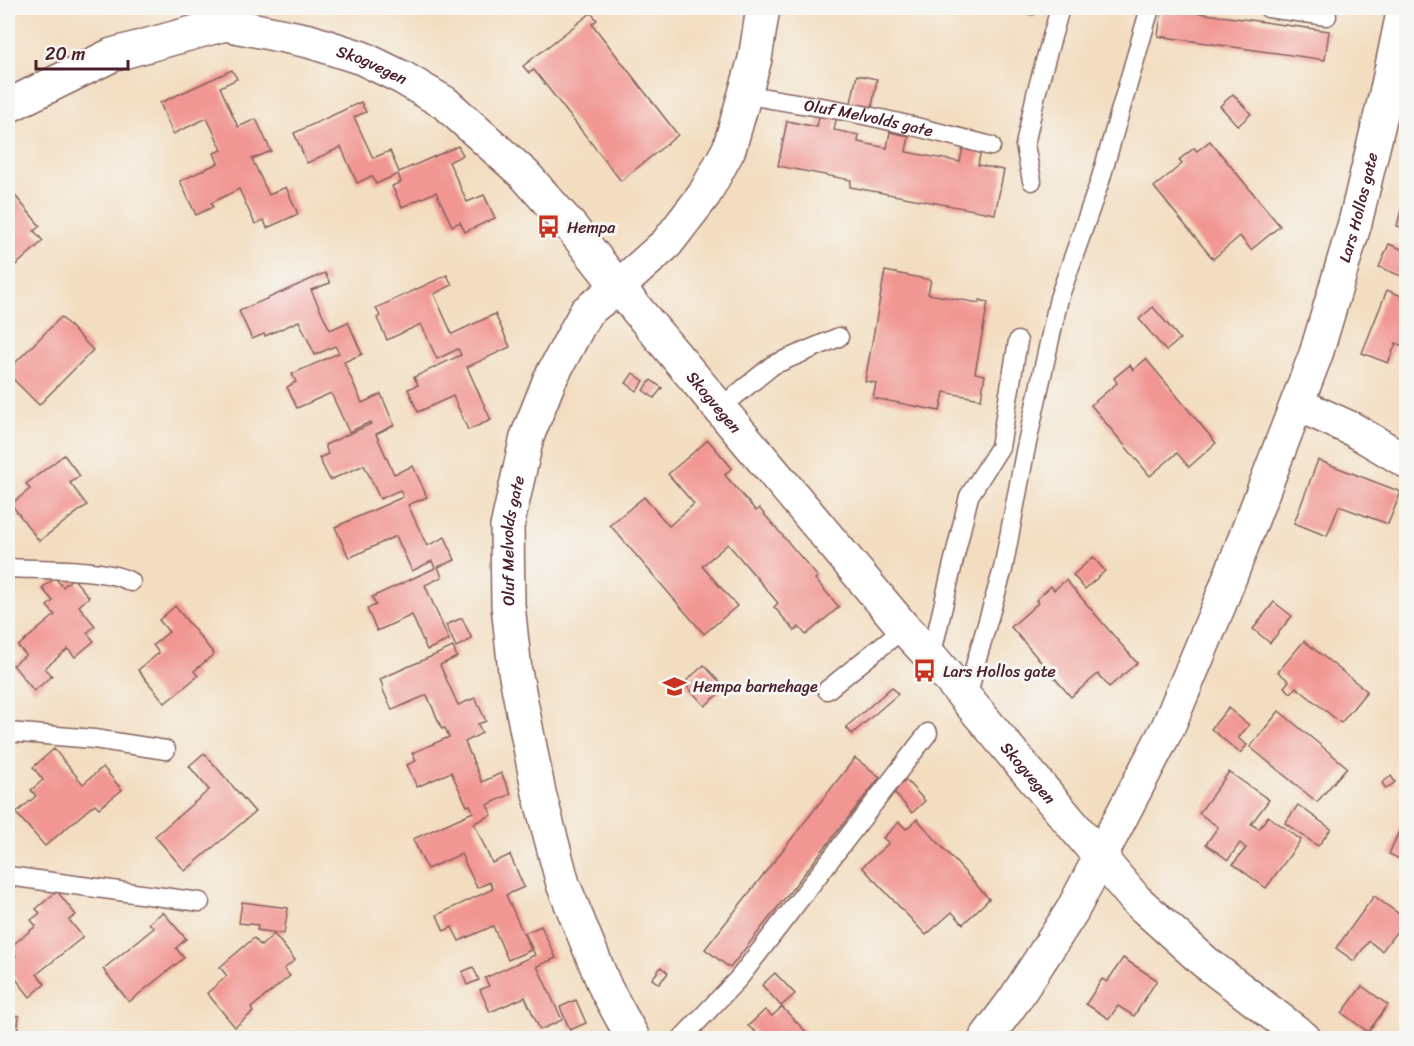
<svg xmlns="http://www.w3.org/2000/svg" width="1414" height="1046" font-family="Sriracha,sans-serif">
<style>
.building{fill:#f19692}
.lines{fill:none;stroke-linecap:round;stroke-linejoin:round}
.service-casing{stroke:#85625f;stroke-width:21}
.minor-casing{stroke:#85625f;stroke-width:36}
.service{stroke:#fff;stroke-width:18}
.minor{stroke:#fff;stroke-width:33}
.labels{text-anchor:middle;dominant-baseline:central;stroke-width:6;stroke-linejoin:round;paint-order:stroke}
.street-label{font-size:16px;fill:#4a1f2b;stroke:#f6f6f2}
.poi-label{font-size:16px;fill:#4a1f2b;stroke:#f6f6f2;text-anchor:start}
</style>
<rect width="100%" height="100%" fill="#f6f6f2"/>
<filter id="ink" filterUnits="userSpaceOnUse"><feTurbulence type="fractalNoise" baseFrequency=".0167" numOctaves="2"/><feDisplacementMap in="SourceGraphic" scale="12" xChannelSelector="R" yChannelSelector="G"/><feConvolveMatrix kernelMatrix="1 2 1 2 8 2 1 2 1" color-interpolation-filters="sRGB"/></filter>
<filter id="wash" filterUnits="userSpaceOnUse"><feTurbulence type="fractalNoise" baseFrequency=".008" numOctaves="4" result="noise"/><feDisplacementMap in="SourceGraphic" scale="24" xChannelSelector="R" yChannelSelector="G"/><feGaussianBlur stdDeviation="1.35" result="paint"/><feColorMatrix in="noise" values="0 0 0 0 0 0 0 0 0 0 0 0 0 0 0 0 0 1.4 0 .05"/><feComposite in="paint" operator="in"/></filter>
<g filter="url(#wash)">
<rect width="100%" height="100%" fill="#f3ddc0"/>
<g id="blocks">
<g class="building">
<polygon points="999,8 1036,8 1034,15 999,9"/>
<polygon points="1162,8 1329,31 1325,60 1158,36"/>
<polygon points="591,13 597,20 592,24 678,135 621,181 534,70 529,73 523,66"/>
<polygon points="232,70 237,79 220,87 238,127 256,119 271,151 252,159 269,195 286,187 298,214 267,228 264,220 255,224 239,189 211,203 213,207 196,215 180,181 218,163 214,153 222,150 207,118 173,134 160,103"/>
<polygon points="857,75 877,79 872,107 851,103"/>
<polygon points="1233,94 1251,114 1238,126 1220,106"/>
<polygon points="361,102 366,112 354,117 373,158 390,151 399,172 458,146 463,155 449,162 467,202 484,195 495,218 465,232 460,222 452,226 436,192 402,207 392,186 401,182 398,174 376,184 372,176 357,183 341,147 307,163 294,133"/>
<polygon points="820,111 837,115 834,130 859,135 858,142 887,148 890,132 909,136 906,152 960,162 963,147 981,150 978,165 1004,170 995,214 850,187 851,180 778,166 787,121 817,127"/>
<polygon points="1210,141 1280,226 1251,250 1240,236 1213,259 1154,187 1182,164 1179,160 1194,148 1197,151"/>
<polygon points="8,187 40,226 34,231 43,241 16,265 8,255"/>
<polygon points="1406,190 1406,228 1397,226"/>
<polygon points="1389,244 1406,251 1406,278 1379,267"/>
<polygon points="885,271 931,280 928,294 979,303 980,300 988,302 975,373 985,375 981,399 944,392 940,411 873,398 876,383 865,381"/>
<polygon points="325,273 330,283 311,290 330,330 348,322 362,354 344,362 362,403 381,394 394,425 376,434 394,474 413,466 427,497 408,505 427,546 445,537 455,560 438,567 442,577 425,585 449,640 427,650 412,615 377,631 367,609 376,605 372,597 435,568 432,561 412,571 396,536 349,558 335,527 403,497 400,490 380,499 364,465 330,480 319,458 328,454 325,445 371,424 370,422 349,432 331,393 297,408 287,387 296,382 292,374 339,353 335,346 315,355 299,321 265,336 264,334 252,339 239,311"/>
<polygon points="447,275 452,285 434,294 452,334 495,314 510,347 467,367 491,420 468,430 453,396 418,412 408,389 418,385 414,377 461,355 458,349 437,359 421,324 387,340 377,318 380,316 376,308"/>
<polygon points="1387,290 1404,297 1406,292 1406,347 1396,343 1388,363 1362,353"/>
<polygon points="1153,307 1180,339 1166,351 1139,319"/>
<polygon points="61,317 93,350 39,405 8,374 8,370"/>
<polygon points="1146,359 1216,443 1189,467 1177,453 1150,476 1091,405 1117,383 1114,378 1130,365 1133,370"/>
<polygon points="633,373 644,381 637,391 626,383"/>
<polygon points="651,380 662,388 654,398 643,390"/>
<polygon points="708,440 732,468 725,475 756,511 759,508 818,577 815,579 839,607 806,635 799,627 795,631 774,607 778,603 728,544 702,566 737,606 704,634 610,525 644,497 669,526 694,504 668,474"/>
<polygon points="64,455 80,476 70,483 87,505 39,541 11,504 30,489 26,484"/>
<polygon points="1318,460 1401,492 1388,524 1339,506 1327,536 1294,523"/>
<polygon points="1093,557 1105,571 1085,589 1073,575"/>
<polygon points="55,578 63,587 73,578 89,597 79,606 95,626 87,633 94,641 75,657 68,649 45,668 52,676 34,691 13,665 26,655 18,646 55,615 47,606 53,601 42,588"/>
<polygon points="1066,580 1137,663 1109,687 1098,674 1071,697 1011,627 1038,603 1036,600 1051,586 1054,590"/>
<polygon points="1274,602 1292,616 1270,643 1253,629"/>
<polygon points="175,606 214,654 194,671 198,676 165,703 138,670 159,653 153,645 169,632 159,620"/>
<polygon points="462,618 472,639 456,647 446,625"/>
<polygon points="1304,641 1367,691 1341,723 1296,687 1291,693 1284,687 1289,681 1278,672"/>
<polygon points="453,647 457,657 440,665 458,705 475,698 486,721 478,724 482,733 465,742 482,782 501,773 511,794 487,805 492,815 474,823 492,863 510,855 524,887 506,895 531,950 508,960 493,926 459,941 452,927 444,931 437,915 493,889 490,882 477,888 461,854 427,869 413,839 473,812 470,805 467,806 451,772 417,787 407,765 416,761 412,753 449,737 445,728 442,729 427,695 392,710 382,688 383,687 380,679"/>
<polygon points="704,665 725,688 705,706 684,683"/>
<polygon points="892,687 898,694 852,734 846,727"/>
<polygon points="1228,708 1249,725 1238,738 1247,745 1240,753 1211,729"/>
<polygon points="1279,711 1347,767 1317,802 1250,747"/>
<polygon points="54,749 83,784 103,767 122,790 99,808 95,804 45,846 16,813 36,796 31,790 43,780 33,767"/>
<polygon points="204,753 255,812 185,871 155,836 209,790 189,766"/>
<polygon points="855,758 880,777 730,968 705,949"/>
<polygon points="1229,772 1269,800 1251,824 1259,829 1268,816 1301,840 1266,888 1233,864 1246,848 1240,843 1228,860 1206,844 1218,827 1199,813"/>
<polygon points="1391,776 1395,782 1386,789 1382,783"/>
<polygon points="906,780 925,801 912,813 893,791"/>
<polygon points="1298,805 1331,829 1318,846 1285,823"/>
<polygon points="1406,815 1406,862 1389,854"/>
<polygon points="917,819 989,899 963,924 952,912 926,935 862,867 889,843 883,838 899,822 906,829"/>
<polygon points="57,891 76,915 69,920 83,937 37,974 45,984 30,997 8,969 8,963 16,956 9,948 36,926 31,920 40,913 36,909"/>
<polygon points="1374,896 1406,919 1382,951 1369,941 1354,961 1336,948"/>
<polygon points="242,902 288,908 284,934 257,930 258,925 239,923"/>
<polygon points="163,912 186,939 176,948 184,958 129,1002 103,969 154,928 149,923"/>
<polygon points="541,926 556,958 537,966 562,1020 540,1030 525,997 490,1012 480,990 489,986 485,978 535,955 525,933"/>
<polygon points="274,934 295,960 284,969 290,976 251,1008 253,1012 235,1027 207,993 227,976 220,967 254,938 261,946"/>
<polygon points="1123,958 1157,980 1134,1016 1118,1006 1109,1019 1086,1004 1102,979 1107,982"/>
<polygon points="473,967 479,980 467,985 462,972"/>
<polygon points="661,967 668,973 659,984 652,979"/>
<polygon points="775,973 795,994 781,1006 762,985"/>
<polygon points="1362,986 1388,1005 1368,1032 1342,1013"/>
<polygon points="576,1000 586,1023 570,1030 560,1007"/>
<polygon points="782,1007 812,1038 748,1038 756,1032 748,1026 765,1010 772,1016"/>
<polygon points="8,1015 19,1016 17,1036 8,1035"/>
</g>
</g>
</g>
<g filter="url(#ink)">
<use href="#blocks" fill-opacity="0" stroke="#85625f" stroke-width="1.5"/>
<g class="lines">
<defs>
<g id="service">
<polyline points="1268,8 1327,16"/>
<path id="s1" d="M745 94C778 101 811 105 844 111 894 121 943 133 991 146"/>
<polyline points="1032,181 1025,145 1036,94 1060,8"/>
<polyline points="720,408 773,365 839,337"/>
<path d="M8 568C39 570 105 567 131 582"/>
<polyline points="931,657 969,496 1000,447 1018,341"/>
<polyline points="827,690 904,628"/>
<polyline points="967,699 976,662 1003,569 1025,452 1059,298 1100,181 1150,8"/>
<polyline points="8,732 94,739 166,750"/>
<polyline points="8,876 200,902"/>
<polyline points="682,1038 739,978 928,733"/>
</g>
<g id="minor">
<path id="s2" d="M8 106 112 55 225 24 309 41 362 58 403 78 445 103 525 175 572 228 618 287 904 628 931 657 1136 900 1205 962 1304 1038"/>
<polyline points="1297,404 1352,429 1406,461"/>
<path id="s3" d="M633 1038 606 989 563 884 539 793 515 671 508 605 507 527 527 437 550 379 586 312 618 287 667 243 704 195 729 149 755 59 763 8"/>
<path id="s4" d="M986 1038 1015 999 1072 911 1168 727 1220 603 1316 354 1355 223 1388 85 1404 8"/>
</g>
</defs>
<use href="#service" class="service-casing"/>
<use href="#minor" class="minor-casing"/>
<use href="#service" class="service"/>
<use href="#minor" class="minor"/>
</g>
</g>
<defs>
<symbol id="bus-bare" viewBox="-9 -9 18 18"><path d="M-5-6H5V4H4V6H2V4H-2V6H-4V4H-5ZM-3.5-4V0h7V-4ZM-3.5 1.2v1.5H-2V1.2ZM2 1.2v1.5H3.5V1.2Z" fill="#c8321e" stroke="#f6f6f2" stroke-width="2.5" paint-order="stroke"/></symbol>
<symbol id="school-bare" viewBox="-9 -9 18 18"><path d="M0-5L7-2L0 1L-7-2ZM-4 1L0 2.5L4 1V4Q0 6-4 4Z" fill="#c8321e" stroke="#f6f6f2" stroke-width="2.5" paint-order="stroke"/></symbol>
</defs>
<g fill-rule="evenodd">
<use href="#bus-bare" x="532" y="210" width="33" height="33"/>
<use href="#bus-bare" x="908" y="654" width="33" height="33"/>
<use href="#school-bare" x="658" y="670" width="33" height="33"/>
</g>
<g class="labels">
<g class="street-label">
<text stroke="none"><textPath href="#s2" startOffset="386">Skogvegen</textPath></text>
<text stroke="none"><textPath href="#s1" startOffset="126">Oluf Melvolds gate</textPath></text>
<text stroke="none"><textPath href="#s4" startOffset="915">Lars Hollos gate</textPath></text>
<text stroke="none"><textPath href="#s2" startOffset="872">Skogvegen</textPath></text>
<text stroke="none"><textPath href="#s3" startOffset="519">Oluf Melvolds gate</textPath></text>
<text stroke="none"><textPath href="#s2" startOffset="1358">Skogvegen</textPath></text>
</g>
<g class="poi-label">
<text x="567" y="227">Hempa</text>
<text x="943" y="671">Lars Hollos gate</text>
<text x="693" y="686">Hempa barnehage</text>
</g>
</g>
<rect width="1414" height="1046" fill="none" stroke="#f6f6f2" stroke-width="30"/>
<path d="M36 60v9h92v-9" fill="none" stroke="#4a1f2b" stroke-width="3"/>
<text x="45" y="60" font-size="18" fill="#4a1f2b" stroke="#f6f6f2" stroke-width="4.5" paint-order="stroke">20 m</text>
</svg>
